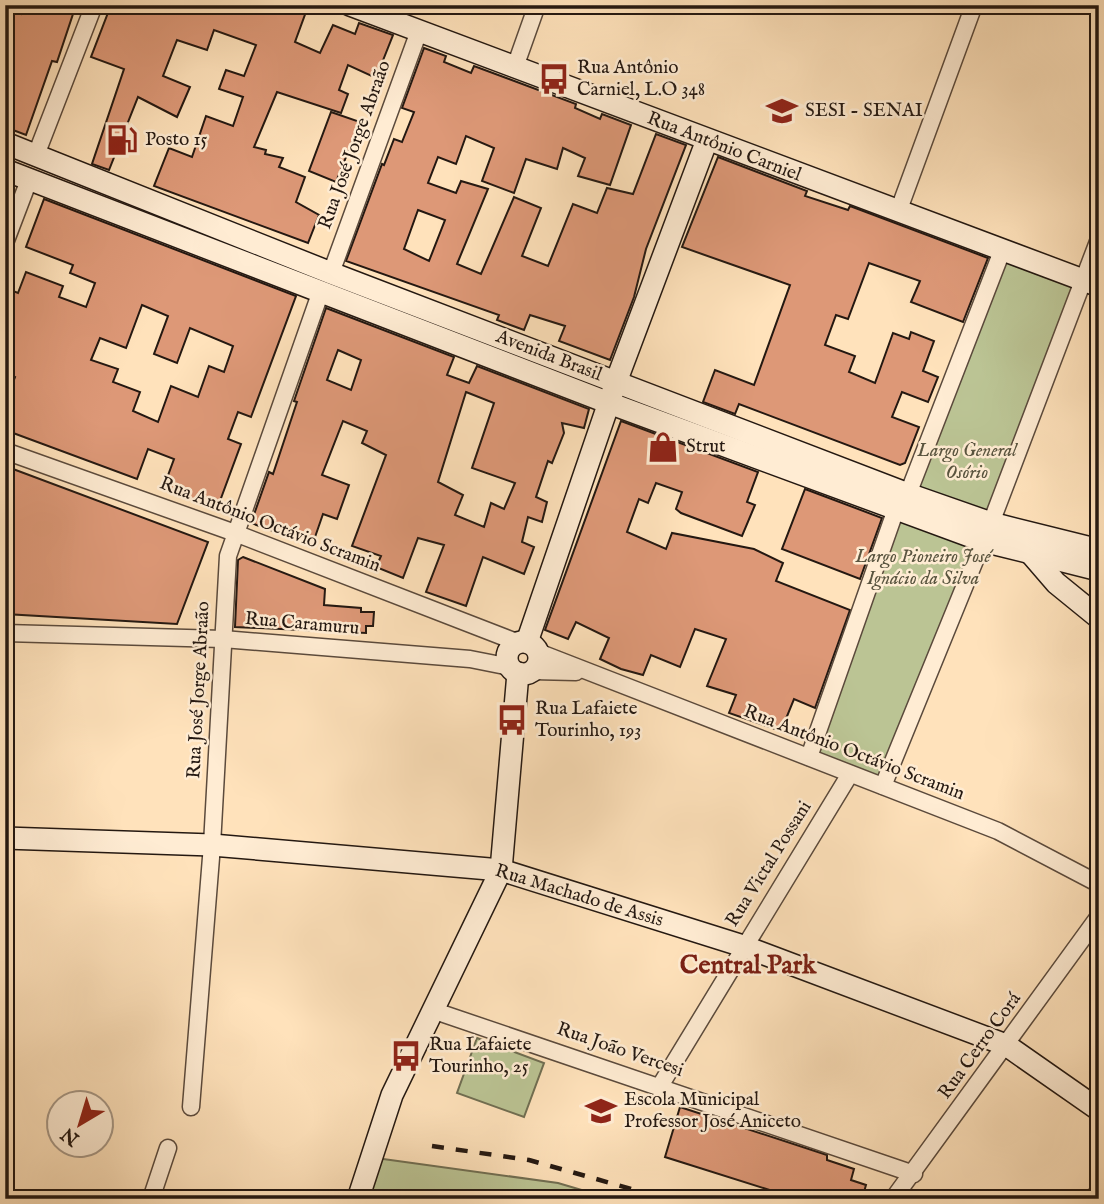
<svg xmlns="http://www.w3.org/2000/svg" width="1104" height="1204" font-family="'IM FELL English',serif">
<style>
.green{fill:#bbc494;stroke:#706e52;stroke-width:2}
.building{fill:#dd9877;stroke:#241811;stroke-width:2;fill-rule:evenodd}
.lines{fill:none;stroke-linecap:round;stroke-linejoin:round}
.street-casing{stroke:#5b4a3c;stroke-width:19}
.secondary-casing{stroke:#241811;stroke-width:24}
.street{stroke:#ffecd3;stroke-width:16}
.secondary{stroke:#ffecd3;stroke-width:21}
.rail{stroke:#241811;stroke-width:4.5;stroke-dasharray:12 12;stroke-linecap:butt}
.labels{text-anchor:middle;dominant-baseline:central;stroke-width:5;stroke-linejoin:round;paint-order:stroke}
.poi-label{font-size:19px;fill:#241811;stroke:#ffecd3;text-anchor:start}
.street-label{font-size:19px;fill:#241811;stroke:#ffecd3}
.park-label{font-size:19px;font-style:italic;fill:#59543f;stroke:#ffecd3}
.district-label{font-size:26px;font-weight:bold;fill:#7a1f14;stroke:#ffecd3}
</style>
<rect width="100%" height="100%" fill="#ffe2bb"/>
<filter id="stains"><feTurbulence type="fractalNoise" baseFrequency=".00286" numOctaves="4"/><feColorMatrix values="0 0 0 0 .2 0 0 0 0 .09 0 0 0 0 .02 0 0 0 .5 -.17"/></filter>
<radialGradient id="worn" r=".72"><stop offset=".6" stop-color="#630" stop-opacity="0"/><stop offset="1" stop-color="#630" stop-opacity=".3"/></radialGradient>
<g class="green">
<polygon points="1002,251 1083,280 991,523 908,494"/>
<polygon points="896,509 983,541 883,786 809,757"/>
<polygon points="477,1038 544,1063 524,1117 457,1093"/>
<polygon points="376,1158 558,1183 612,1199 363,1199"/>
</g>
<g class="building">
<polygon points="25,5 76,5 57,62 52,61 26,135 5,127 5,8 21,14"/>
<polygon points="111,5 295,5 307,9 295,42 320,53 333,25 355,34 359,23 393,35 376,78 348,65 339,90 348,94 341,113 277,92 254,147 266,150 265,154 283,158 279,167 305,177 296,202 319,215 308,243 154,186 169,148 192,157 206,116 233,126 243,97 219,89 226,70 244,76 256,45 214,30 207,50 177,40 163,76 190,87 177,117 138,97 109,170 92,164 124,69 91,57"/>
<path d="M424 48 446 56 444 62 471 73 474 66 576 104 575 108 600 119 602 114 631 125 610 185 578 176 585 158 563 148 557 169 526 159 514 193 482 181 494 148 466 136 456 164 438 157 428 183 456 193 461 181 488 189 457 264 481 274 514 197 541 208 522 256 548 266 573 204 597 213 607 188 633 194 656 134 686 145 646 249 634 297 610 360 559 341 565 326 530 315 524 330 497 320 499 315 346 261 382 164 384 165 394 139 402 142 414 112 402 108ZM418 210 445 220 429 261 404 249Z"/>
<polygon points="331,112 360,122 336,182 309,171"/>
<polygon points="718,157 807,191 805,196 848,210 850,206 988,258 963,322 911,302 920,281 869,263 848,319 836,315 825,345 855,356 849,372 875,383 893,333 909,339 911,332 934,341 923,371 938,377 928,402 902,392 892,417 919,427 905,463 900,465 739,404 735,414 703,402 715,370 754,385 790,285 682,247"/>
<path d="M44 199 296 296 251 417 238 412 228 439 241 444 217 509 163 489 174 459 148 449 137 479 5 430V403L15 377 5 373V298L8 289 18 293 26 272 63 286 59 297 86 307 95 283 70 273 73 265 26 247ZM142 305 168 316 154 354 177 363 190 328 233 346 224 372 209 366 198 397 171 386 158 422 133 411 140 392 113 382 118 369 91 360 100 338 126 348Z"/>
<path d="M326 308 454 357 447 375 469 383 477 366 589 409 584 428 562 423 564 433 552 463 548 461 536 497 547 502 542 522 528 517 522 542 534 547 524 574 483 557 466 606 426 592 444 545 418 538 403 578 376 567 381 556 352 546 386 455 362 443 367 431 343 421 322 475 349 485 337 519 323 514 314 540 300 534 298 540 251 523 269 472 273 474 297 402 294 401ZM338 350 361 360 351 390 327 380ZM466 392 494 403 472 468 515 483 504 509 491 503 484 527 455 515 463 495 438 482Z"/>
<polygon points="621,421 758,472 747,502 755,505 742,536 681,513 676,509 682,492 656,483 648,503 639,499 627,532 666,549 672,533 754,549 783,563 776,581 850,610 815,708 794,699 781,731 729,713 736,695 707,686 726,639 695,629 680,667 651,655 643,675 621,669 600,659 609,638 576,622 568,639 545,630"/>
<polygon points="5,466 208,542 177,624 5,614"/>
<polygon points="805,489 882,518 860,579 782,549"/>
<polygon points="243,557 325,589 324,605 361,608 361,612 374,612 373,626 366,626 366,633 235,627 238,560"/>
<polygon points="680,1107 827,1155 827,1160 854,1169 851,1180 866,1185 862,1199 798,1199 665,1157"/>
</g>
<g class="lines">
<defs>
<g id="street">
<polyline points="515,67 537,5"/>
<polyline points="36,155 94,5"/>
<polyline points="898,212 974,5"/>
<polyline points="5,243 29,180"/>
<polyline points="331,273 419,31"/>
<polyline points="5,451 235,533 519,643"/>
<polyline points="908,494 1002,251"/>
<polyline points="991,523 1099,239"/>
<polyline points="5,633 223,639 470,659 510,667"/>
<polyline points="538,652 998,831 1099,884"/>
<polyline points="533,671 576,672"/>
<polyline points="809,757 896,509"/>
<polyline points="883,786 983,541"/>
<polyline points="432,1010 914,1174"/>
<polyline points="660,1086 850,774"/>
<polyline points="191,1107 212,845 228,556 321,291"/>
<polyline points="151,1199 168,1148"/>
<polyline points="893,1199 1099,916"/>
<polyline points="1093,1199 1099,1190"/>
</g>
<g id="secondary">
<polyline points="350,5 1099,286"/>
<polyline points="5,143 331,273 908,494 991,523 1099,550"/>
<polyline points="5,170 609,403 983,541 1099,570"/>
<polyline points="1031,554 1056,583 1099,618"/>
<polyline points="527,642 616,382 707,140"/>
<circle cx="523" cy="658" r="16"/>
<polyline points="5,838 212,845 501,870 743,946 1006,1045 1099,1110"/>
<polyline points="358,1199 392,1095 501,870 518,673"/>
</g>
</defs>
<use href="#street" class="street-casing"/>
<use href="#secondary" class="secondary-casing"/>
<use href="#street" class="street"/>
<use href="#secondary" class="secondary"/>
<polyline class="rail" points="432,1146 529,1160 667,1199"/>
</g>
<defs>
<symbol id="bus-bare" viewBox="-9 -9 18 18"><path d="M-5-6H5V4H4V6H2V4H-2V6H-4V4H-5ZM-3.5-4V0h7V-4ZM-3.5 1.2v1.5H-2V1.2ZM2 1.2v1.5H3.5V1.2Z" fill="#8f2418" stroke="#ffecd3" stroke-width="2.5" paint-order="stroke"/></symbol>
<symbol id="school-bare" viewBox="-9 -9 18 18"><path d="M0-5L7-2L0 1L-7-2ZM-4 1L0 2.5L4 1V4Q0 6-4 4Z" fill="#8f2418" stroke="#ffecd3" stroke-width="2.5" paint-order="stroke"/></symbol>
<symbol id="fuel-bare" viewBox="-9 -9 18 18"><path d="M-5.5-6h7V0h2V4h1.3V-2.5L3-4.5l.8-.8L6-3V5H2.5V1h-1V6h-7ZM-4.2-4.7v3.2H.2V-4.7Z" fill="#8f2418" stroke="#ffecd3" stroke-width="2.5" paint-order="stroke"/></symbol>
<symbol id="shop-bare" viewBox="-9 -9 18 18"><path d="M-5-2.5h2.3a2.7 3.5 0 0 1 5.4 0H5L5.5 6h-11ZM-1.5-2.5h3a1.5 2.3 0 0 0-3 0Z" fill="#8f2418" stroke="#ffecd3" stroke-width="2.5" paint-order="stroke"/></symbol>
</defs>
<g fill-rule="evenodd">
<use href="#bus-bare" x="532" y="57" width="44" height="44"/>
<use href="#school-bare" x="760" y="89" width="44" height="44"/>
<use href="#fuel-bare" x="100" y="118" width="44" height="44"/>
<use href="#shop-bare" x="641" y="425" width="44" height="44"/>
<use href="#bus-bare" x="490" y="698" width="44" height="44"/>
<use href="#bus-bare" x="384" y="1034" width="44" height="44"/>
<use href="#school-bare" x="579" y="1089" width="44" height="44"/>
</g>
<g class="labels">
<g class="poi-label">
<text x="577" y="68">Rua Antônio<tspan x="577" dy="22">Carniel, L.O 348</tspan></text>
<text x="805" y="111">SESI - SENAI</text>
<text x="145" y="140">Posto 15</text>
<text x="686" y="447">Strut</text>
<text x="535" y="709">Rua Lafaiete<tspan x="535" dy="22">Tourinho, 193</tspan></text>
<text x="429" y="1045">Rua Lafaiete<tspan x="429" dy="22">Tourinho, 25</tspan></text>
<text x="624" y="1100">Escola Municipal<tspan x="624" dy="22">Professor José Aniceto</tspan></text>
</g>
<g class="street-label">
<text transform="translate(355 145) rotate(-70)">Rua José Jorge Abraão</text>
<text transform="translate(724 147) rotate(21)">Rua Antônio Carniel</text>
<text transform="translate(549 356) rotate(21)">Avenida Brasil</text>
<text transform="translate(270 525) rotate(21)">Rua Antônio Octávio Scramin</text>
<text transform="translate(302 624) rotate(5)">Rua Caramuru</text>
<text transform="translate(199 690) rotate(-87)">Rua José Jorge Abraão</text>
<text transform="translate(854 753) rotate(21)">Rua Antônio Octávio Scramin</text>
<text transform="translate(769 864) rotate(-58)">Rua Victal Possani</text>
<text transform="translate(579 896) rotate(17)">Rua Machado de Assis</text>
<text transform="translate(980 1046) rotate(-54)">Rua Cerro Corá</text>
<text transform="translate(620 1050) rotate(19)">Rua João Vercesi</text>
</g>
<g class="park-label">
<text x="967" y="451">Largo General<tspan x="967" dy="22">Osório</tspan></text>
<text x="923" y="557">Largo Pioneiro José<tspan x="923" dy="22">Ignácio da Silva</tspan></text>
</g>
<g class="district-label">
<text x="748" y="965">Central Park</text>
</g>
</g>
<rect width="1104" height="1204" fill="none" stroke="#ffe2bb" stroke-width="28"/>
<rect x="7" y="7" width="1090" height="1190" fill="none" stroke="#241811" stroke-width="3.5"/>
<rect x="14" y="14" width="1076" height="1176" fill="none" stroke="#241811" stroke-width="2"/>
<g transform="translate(80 1124) rotate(218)"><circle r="33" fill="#ffecd3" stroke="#a79785" stroke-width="2"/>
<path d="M0-5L12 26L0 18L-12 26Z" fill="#8f2418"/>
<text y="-10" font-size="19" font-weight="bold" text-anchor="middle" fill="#241811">N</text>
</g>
<rect width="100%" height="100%" filter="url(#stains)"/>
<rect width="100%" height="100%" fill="url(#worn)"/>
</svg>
